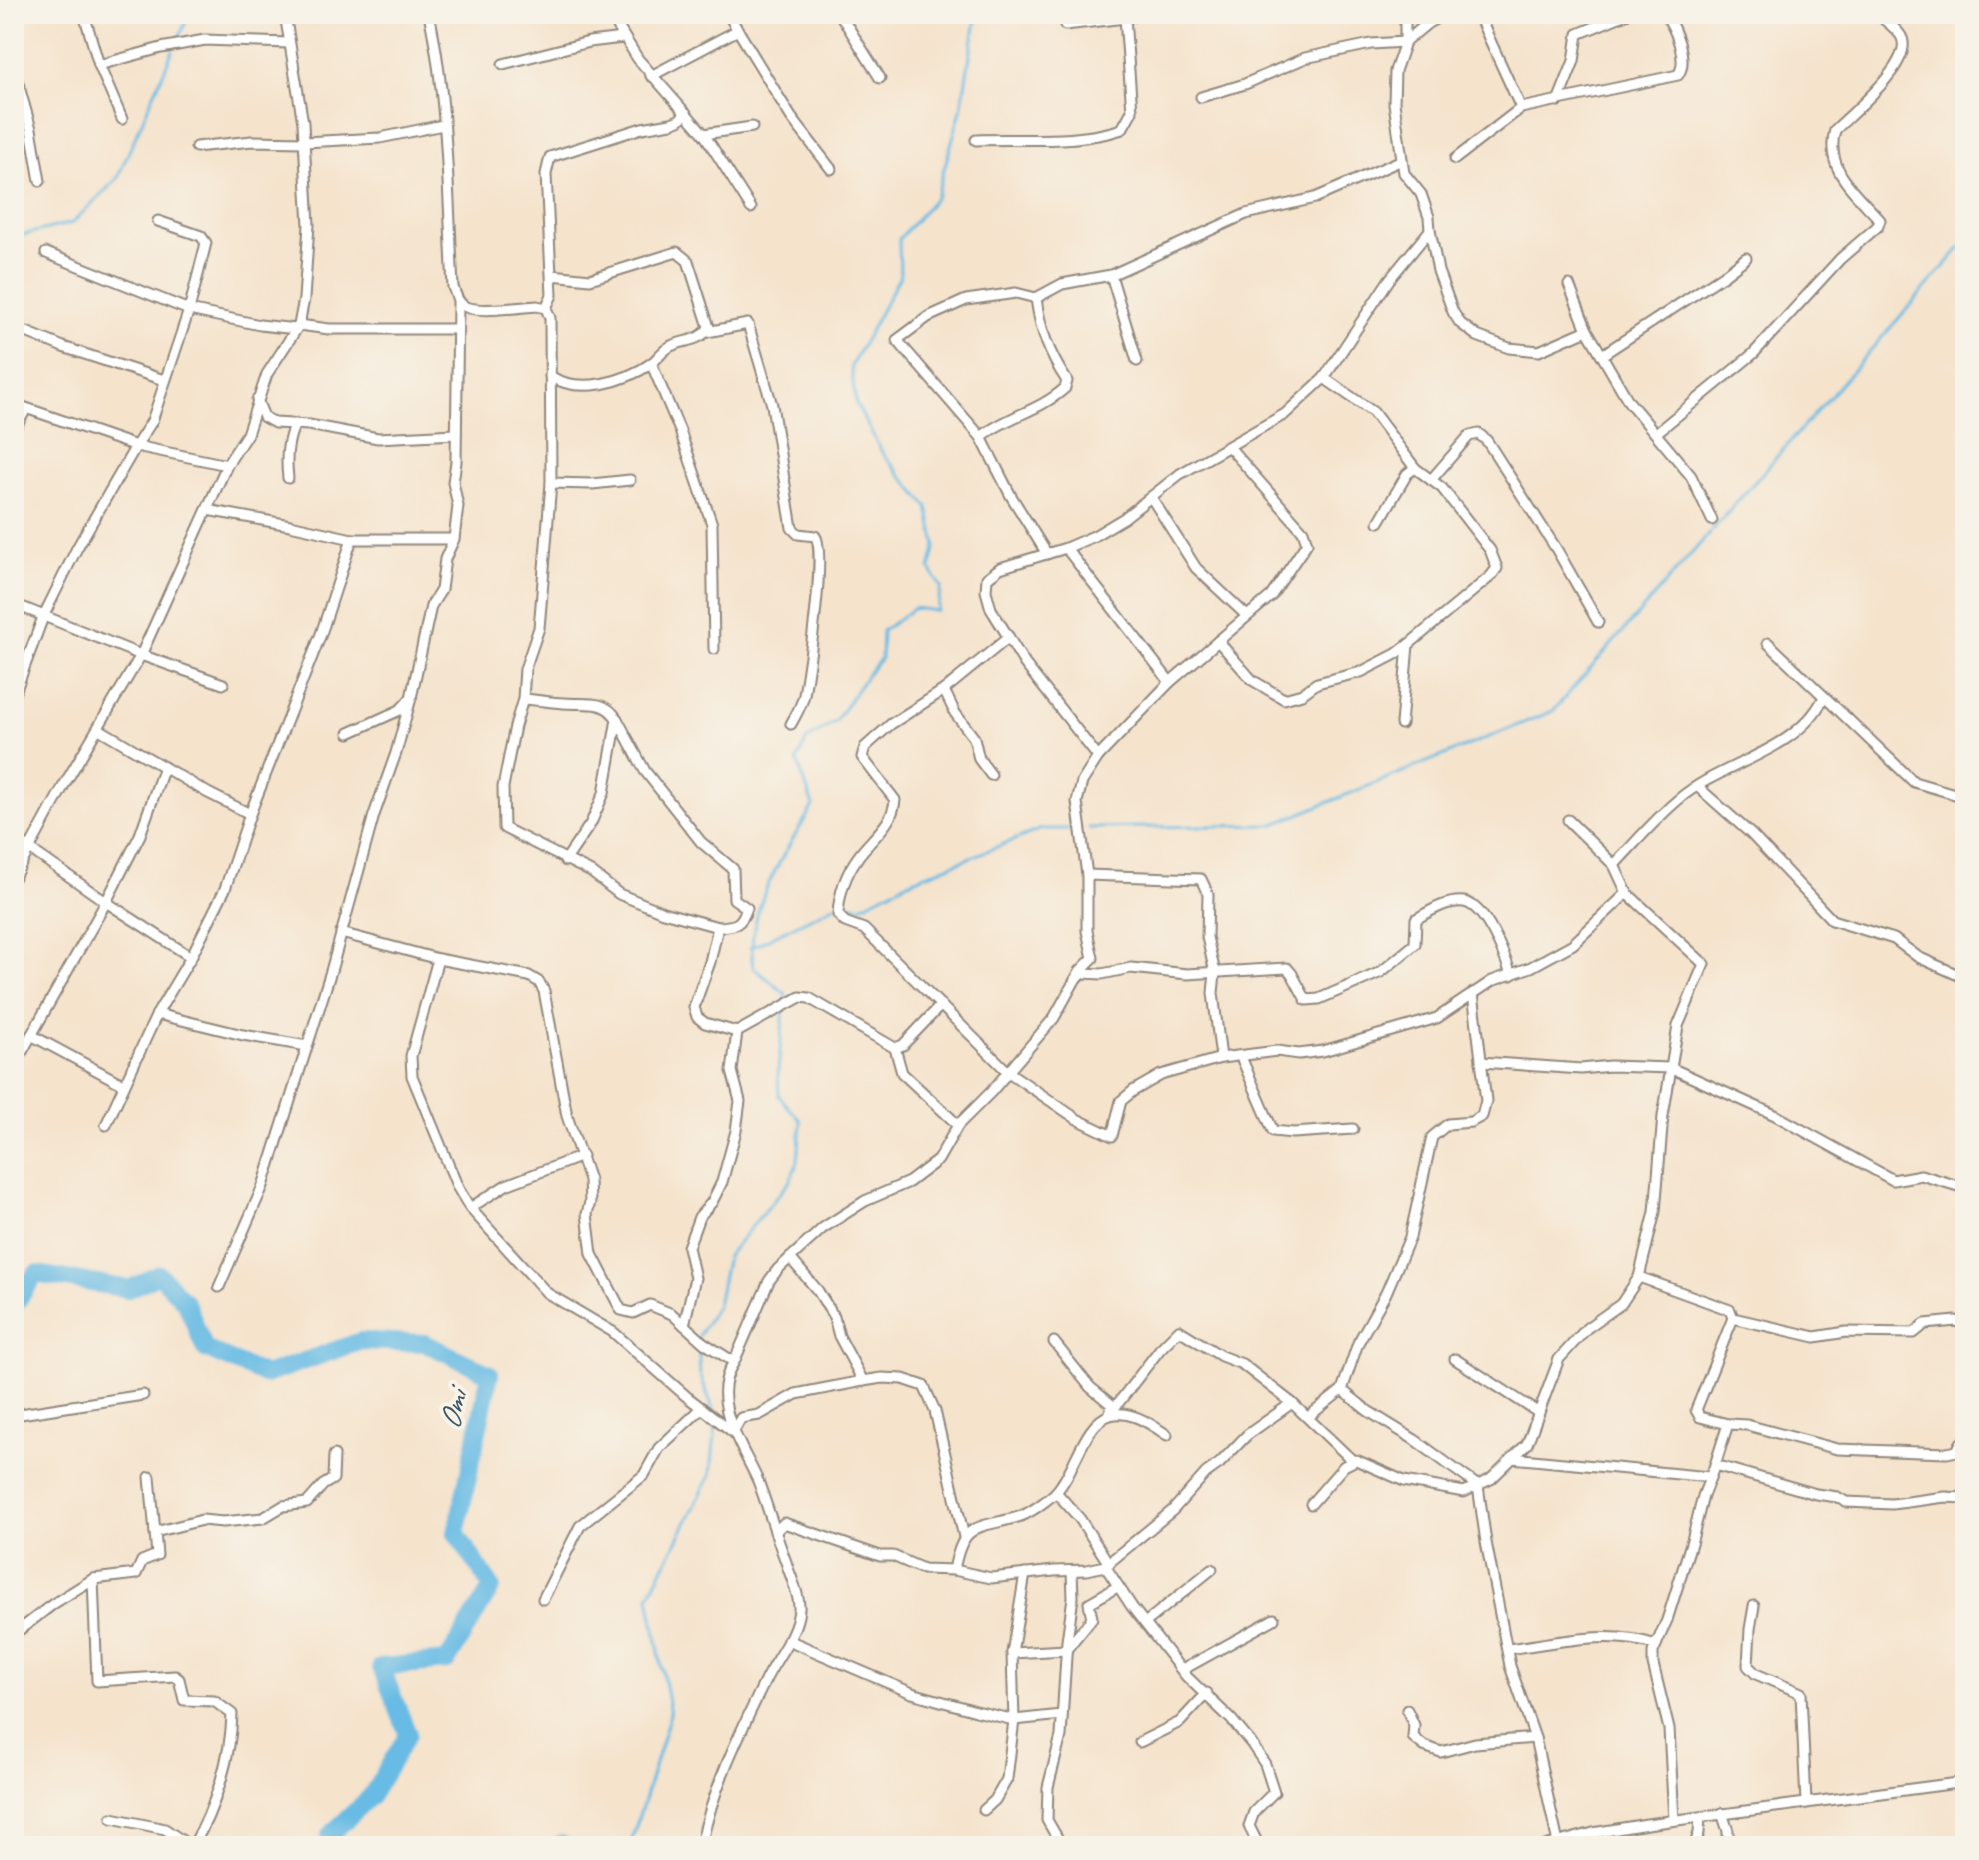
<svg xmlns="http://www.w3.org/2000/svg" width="1979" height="1860" font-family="Caveat,sans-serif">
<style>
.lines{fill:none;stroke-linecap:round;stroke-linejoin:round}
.stream{stroke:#68bbe4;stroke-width:3}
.river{stroke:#68bbe4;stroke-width:18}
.minor-casing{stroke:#90877c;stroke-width:13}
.minor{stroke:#fff;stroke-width:9}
.labels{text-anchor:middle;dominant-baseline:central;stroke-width:8;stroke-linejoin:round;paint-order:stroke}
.water-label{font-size:30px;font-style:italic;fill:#3d5662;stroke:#f7f3e8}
</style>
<rect width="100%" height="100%" fill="#f7f3e8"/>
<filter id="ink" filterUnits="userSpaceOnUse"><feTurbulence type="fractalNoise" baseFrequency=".0125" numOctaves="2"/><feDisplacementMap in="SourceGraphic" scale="16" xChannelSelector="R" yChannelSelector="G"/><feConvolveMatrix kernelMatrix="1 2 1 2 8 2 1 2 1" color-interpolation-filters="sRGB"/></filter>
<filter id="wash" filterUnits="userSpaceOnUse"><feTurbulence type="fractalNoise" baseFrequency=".006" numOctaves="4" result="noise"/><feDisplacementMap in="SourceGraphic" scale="32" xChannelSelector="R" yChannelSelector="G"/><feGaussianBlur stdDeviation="1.8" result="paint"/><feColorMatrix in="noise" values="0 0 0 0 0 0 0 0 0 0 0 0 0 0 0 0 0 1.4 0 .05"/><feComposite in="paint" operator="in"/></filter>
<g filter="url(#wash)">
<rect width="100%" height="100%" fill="#f5e3cc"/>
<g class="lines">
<g class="stream">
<polyline points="176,43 190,14"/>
<polyline points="14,237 72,223 117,179 173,50"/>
<polyline points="1089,828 1272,825 1553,711 1965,243"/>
<polyline points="843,904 861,906 908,882 1042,829 1071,829"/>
<polyline points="750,948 836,905"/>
<path d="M785 1002 786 994 753 967C745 907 784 855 813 806L797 760 807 740 835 722 866 676 881 658 882 631 914 608 937 611 941 587 930 569 936 545 928 507 883 454 856 404 851 366 900 276 899 239 936 197 961 110 977 14"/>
<polyline points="699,1335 717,1305 727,1256 790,1181 798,1161 801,1121 779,1096 778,1071 784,1009"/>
<polyline points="698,1342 700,1374 714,1412"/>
<polyline points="630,1846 670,1714 649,1596 711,1474 716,1423"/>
</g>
<g class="river">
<polyline points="14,1305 36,1274 129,1289 159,1274 186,1303 205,1349 265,1375 361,1341 425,1343 490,1374 456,1533 492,1587 447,1661 381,1667 408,1734 371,1796 330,1835 340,1846"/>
<polyline points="557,1846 561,1844 565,1846"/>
</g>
</g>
</g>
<g filter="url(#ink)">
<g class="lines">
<defs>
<g id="minor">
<polyline points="84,14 99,65 122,119"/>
<path d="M429 14C448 100 448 198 453 287 456 295 458 304 466 307 481 313 520 307 537 306L546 308 550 318 551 483 541 605 539 628 525 669 523 699 515 726 503 787 504 828 591 872 619 894 663 912 718 927 710 962 694 1007 697 1017 705 1023 737 1032 800 997 809 998 895 1048 902 1073 958 1125"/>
<polyline points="610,14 638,59 704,134 752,127"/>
<polyline points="728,14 791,117 831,169"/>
<polyline points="840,14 880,78"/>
<polyline points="1478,14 1521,108"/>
<polyline points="1065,25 1125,18"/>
<polyline points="503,64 589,42 623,38"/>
<polyline points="99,65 161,48 205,40 289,43"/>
<polyline points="14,69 31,129 40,181"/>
<polyline points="651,76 738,30"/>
<polyline points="1201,97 1245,84 1305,58 1371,44 1405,42 1428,23 1445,14"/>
<polyline points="1558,101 1574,61 1578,34 1626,14"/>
<polyline points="704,134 751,208"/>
<path d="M976 140C1024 138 1077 144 1122 129L1132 111 1125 18 1144 14"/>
<polyline points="196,147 252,141 304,142 380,138 443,125"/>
<path d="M1455 159 1521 108 1678 75C1689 60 1675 28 1665 14"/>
<polyline points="1430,230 1438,271 1453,312 1460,323 1477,336 1509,348 1539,351 1587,330"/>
<polyline points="46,253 189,310 260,325 296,329"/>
<polyline points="1111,275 1137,361"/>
<polyline points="1569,285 1587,330 1629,402 1691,476 1712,520"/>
<polyline points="546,308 552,295 546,174 550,157 642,128 671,123 679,120 686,113"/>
<polyline points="299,325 329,329 456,329"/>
<polyline points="14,327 63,347 164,380"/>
<path d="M707 332 748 324 772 405 792 528 798 534 815 536C827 549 808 671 804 695 802 705 796 715 791 724"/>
<polyline points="1602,355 1724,275 1746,258"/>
<polyline points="651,363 680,431 712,524 714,649"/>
<path d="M550 376C580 395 624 382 652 363 658 358 663 350 671 346 684 340 702 341 709 327L688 261 677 252 590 279 552 275"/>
<polyline points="1324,378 1373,412 1415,468 1442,488 1490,550 1497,568 1491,576 1408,645 1401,724"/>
<polyline points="257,400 264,417 275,423 309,425 378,438 456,434"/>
<polyline points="14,404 136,446 152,421 189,310 206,243 201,236 158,221"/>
<polyline points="1963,420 1965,414"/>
<polyline points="14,430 26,409"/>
<path d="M1656 433 1753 354 1840 259 1878 226 1880 220C1856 193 1824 170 1835 130 1852 113 1916 61 1901 36 1896 28 1885 21 1878 14"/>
<path d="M981 437C1005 417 1040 411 1065 388L1067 381C1049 354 1040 330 1036 298"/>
<path d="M288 478C286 461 287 440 295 424"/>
<polyline points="1431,480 1469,436 1479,434 1487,441 1557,550 1598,622"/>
<polyline points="551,483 592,484 630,480"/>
<polyline points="1151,497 1196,568 1247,616"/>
<polyline points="207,510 290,525 352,539 454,539"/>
<polyline points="1379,522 1407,474 1415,468"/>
<polyline points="1066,548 1170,682"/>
<polyline points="1047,554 1011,496 981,437 897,340 928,317 966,300 1016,293 1036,298 1062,284 1111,275 1246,214 1315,198 1402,160"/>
<polyline points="14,604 141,655 223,684"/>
<polyline points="1218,641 1252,680 1284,699 1302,694 1317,683 1361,672 1396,654 1408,645"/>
<polyline points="1768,643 1914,782 1965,797"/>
<path d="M944 690 891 724 865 747 862 757 895 800C893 825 871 838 858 857 845 875 839 893 838 915L845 922 864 929 1007 1071 1077 1119 1112 1136 1121 1101 1133 1091 1161 1075 1221 1058 1277 1051 1299 1054 1323 1051 1437 1018 1492 981 1531 967 1573 944 1627 893"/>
<polyline points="14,695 43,617 77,548 136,446 227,465"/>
<path d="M523 699C537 700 550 702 563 703 584 705 604 698 617 719L604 793 591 823 565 861"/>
<path d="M617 719 645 771 701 842 733 869 734 899 747 908C741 925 736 926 718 927"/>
<polyline points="99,729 208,793 250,814"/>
<polyline points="349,733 400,710 411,698 431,606 441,590 445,559 454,539 458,506 453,482 456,462 458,301"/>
<polyline points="1098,757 1170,682 1271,596 1307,543 1303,531 1230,448"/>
<polyline points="991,775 979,759 974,738 955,713 944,690 1009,637"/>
<polyline points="1698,787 1751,834 1832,920 1894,939 1918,957 1965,978"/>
<polyline points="14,838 106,902 140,835 164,767"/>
<path d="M1614 865C1635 843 1656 818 1679 799 1724 761 1797 753 1824 697"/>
<polyline points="1087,875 1201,879 1208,894 1207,937 1215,973 1213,993 1221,1058"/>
<polyline points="14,877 64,785 141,655 227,465 247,434 267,374 299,325 304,299 309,225 303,123 285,14"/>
<polyline points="341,933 438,959 529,976 539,982 544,991 567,1116 589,1180 590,1202 587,1214 592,1254 621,1310 633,1313 650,1305 672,1314 704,1343 734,1362"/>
<polyline points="438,959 411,1056 412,1076 458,1188 470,1208 547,1293 613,1332 686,1396 733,1432 741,1418 759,1415 796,1394 863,1381 882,1378 903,1379 924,1386 935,1411 964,1537"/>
<path d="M1079 976 1083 973 1102 974 1131 968 1187 974 1287 968 1292 974 1306 1000 1319 999 1381 972 1415 944 1416 919C1430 911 1447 900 1464 902 1485 905 1505 956 1511 975"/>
<polyline points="1473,993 1486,1101 1482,1116 1471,1122 1448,1124 1432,1137 1410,1237 1386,1293 1358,1343 1342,1390 1368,1411 1415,1440 1478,1486 1486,1542 1510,1666 1535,1738 1558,1843"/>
<polyline points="157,1014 243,1035 307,1046"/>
<polyline points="31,1035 124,1085"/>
<polyline points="895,1048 903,1045 941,1005"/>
<polyline points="1241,1057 1273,1131 1293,1133 1353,1129"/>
<polyline points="1481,1062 1581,1069 1610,1066 1671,1068 1775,1115 1893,1180 1921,1175 1965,1188"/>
<polyline points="14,1066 106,902 191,957"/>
<polyline points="106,1125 157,1014 191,957 225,889 250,814 321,634 352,539"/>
<polyline points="470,1208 506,1185 582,1156"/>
<polyline points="790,1258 818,1291 834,1317 839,1336 863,1381"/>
<polyline points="1639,1277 1730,1310 1733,1318 1696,1410 1700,1417 1728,1424 1715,1465"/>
<polyline points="219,1287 263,1186 331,971 374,815 396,753 411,698"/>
<polyline points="1733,1318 1815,1337 1846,1332 1914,1333 1925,1324 1956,1321 1965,1324"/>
<polyline points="684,1325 695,1278 688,1247 699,1217 712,1202 722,1182 736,1131 740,1101 732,1071 737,1032"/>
<polyline points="1054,1342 1090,1387 1112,1405 1110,1412"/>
<polyline points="1455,1359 1539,1413"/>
<polyline points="14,1415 143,1395"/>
<polyline points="1109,1415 1160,1349 1179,1330 1221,1356 1242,1364 1292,1403"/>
<polyline points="1308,1417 1342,1390"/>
<polyline points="1728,1424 1747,1425 1837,1449 1947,1453 1957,1451 1961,1443"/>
<polyline points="1512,1458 1709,1477"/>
<polyline points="1056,1492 1080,1519 1109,1564"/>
<polyline points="1311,1504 1344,1466 1356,1460 1404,1481 1464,1492 1491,1479 1527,1444 1559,1359 1587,1328 1621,1304 1639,1277 1655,1212 1663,1116 1678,1026 1704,964 1627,893 1614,865 1568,820"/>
<polyline points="155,1532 202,1520 223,1522 263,1518 283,1506 307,1503 323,1485 333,1479 334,1455"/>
<polyline points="775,1532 784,1523 880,1556 893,1556 923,1569 954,1570 991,1578 1054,1571 1087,1570 1105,1566 1173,1510 1206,1473 1220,1463 1247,1435 1292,1403 1353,1461"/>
<polyline points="1105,1566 1132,1607 1186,1676 1231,1719 1251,1743 1265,1764 1274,1792 1254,1812 1249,1826 1259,1846"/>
<path d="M954 1570C963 1521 977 1529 1018 1517 1029 1514 1045 1502 1054 1494 1074 1476 1083 1423 1110 1415 1130 1409 1152 1425 1167 1435"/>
<polyline points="93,1579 136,1574 142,1561 157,1555 150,1477"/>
<polyline points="543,1599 580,1526 644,1475 659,1448 702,1408"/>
<polyline points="1754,1606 1750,1629 1748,1666 1756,1674 1801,1693 1806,1803"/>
<polyline points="1145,1623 1212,1569"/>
<path d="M14 1634 53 1604 93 1579 97 1681 175 1676 179 1679 184 1700 214 1701 232 1714C231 1758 215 1808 193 1846"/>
<polyline points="788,1640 912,1693 976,1711 1014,1720 1062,1715"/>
<path d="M1507 1649C1555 1643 1609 1629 1656 1645"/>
<polyline points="1012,1653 1066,1650 1092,1618 1089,1603 1117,1587"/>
<polyline points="1182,1670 1274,1619"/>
<polyline points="1407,1710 1414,1725 1413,1737 1424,1746 1441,1752 1475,1743 1535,1738"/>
<polyline points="1140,1742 1180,1722 1207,1693"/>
<polyline points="984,1810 995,1800 1007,1779 1014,1720 1012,1653 1025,1574"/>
<polyline points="1722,1813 1728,1831 1728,1846"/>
<polyline points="112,1818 165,1829 190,1846"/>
<polyline points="1674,1820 1669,1729 1653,1664 1653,1652 1667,1620 1692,1540 1703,1496 1715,1465 1816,1494 1837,1497 1846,1502 1892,1504 1945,1497 1965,1498"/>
<path d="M701 1846C713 1787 739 1735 765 1681 775 1659 797 1635 799 1609 800 1595 790 1576 786 1562 776 1536 768 1507 758 1481 742 1445 708 1400 734 1362L769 1281 778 1269 823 1228 865 1201 909 1182 938 1160 958 1125 991 1092 1054 1018 1080 971 1093 958 1087 931V875L1077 802 1082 782 1098 757 1025 664 991 609 986 591 987 578 1000 568 1066 548 1094 536 1124 518 1180 474 1285 414 1324 378 1389 280 1430 230 1429 217 1421 194 1404 173 1394 103 1395 71 1405 42V14"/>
<polyline points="1062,1846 1047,1820 1048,1787 1061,1736 1067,1641 1073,1597 1072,1571"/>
<polyline points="1545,1846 1593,1833 1647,1824 1965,1782"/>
<polyline points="1694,1846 1699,1833 1700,1817"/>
</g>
</defs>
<use href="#minor" class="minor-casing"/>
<use href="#minor" class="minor"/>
</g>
</g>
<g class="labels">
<g class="water-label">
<text transform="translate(453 1410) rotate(-78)">Omi</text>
</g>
</g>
<rect width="1979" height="1860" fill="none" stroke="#f7f3e8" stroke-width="48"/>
</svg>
